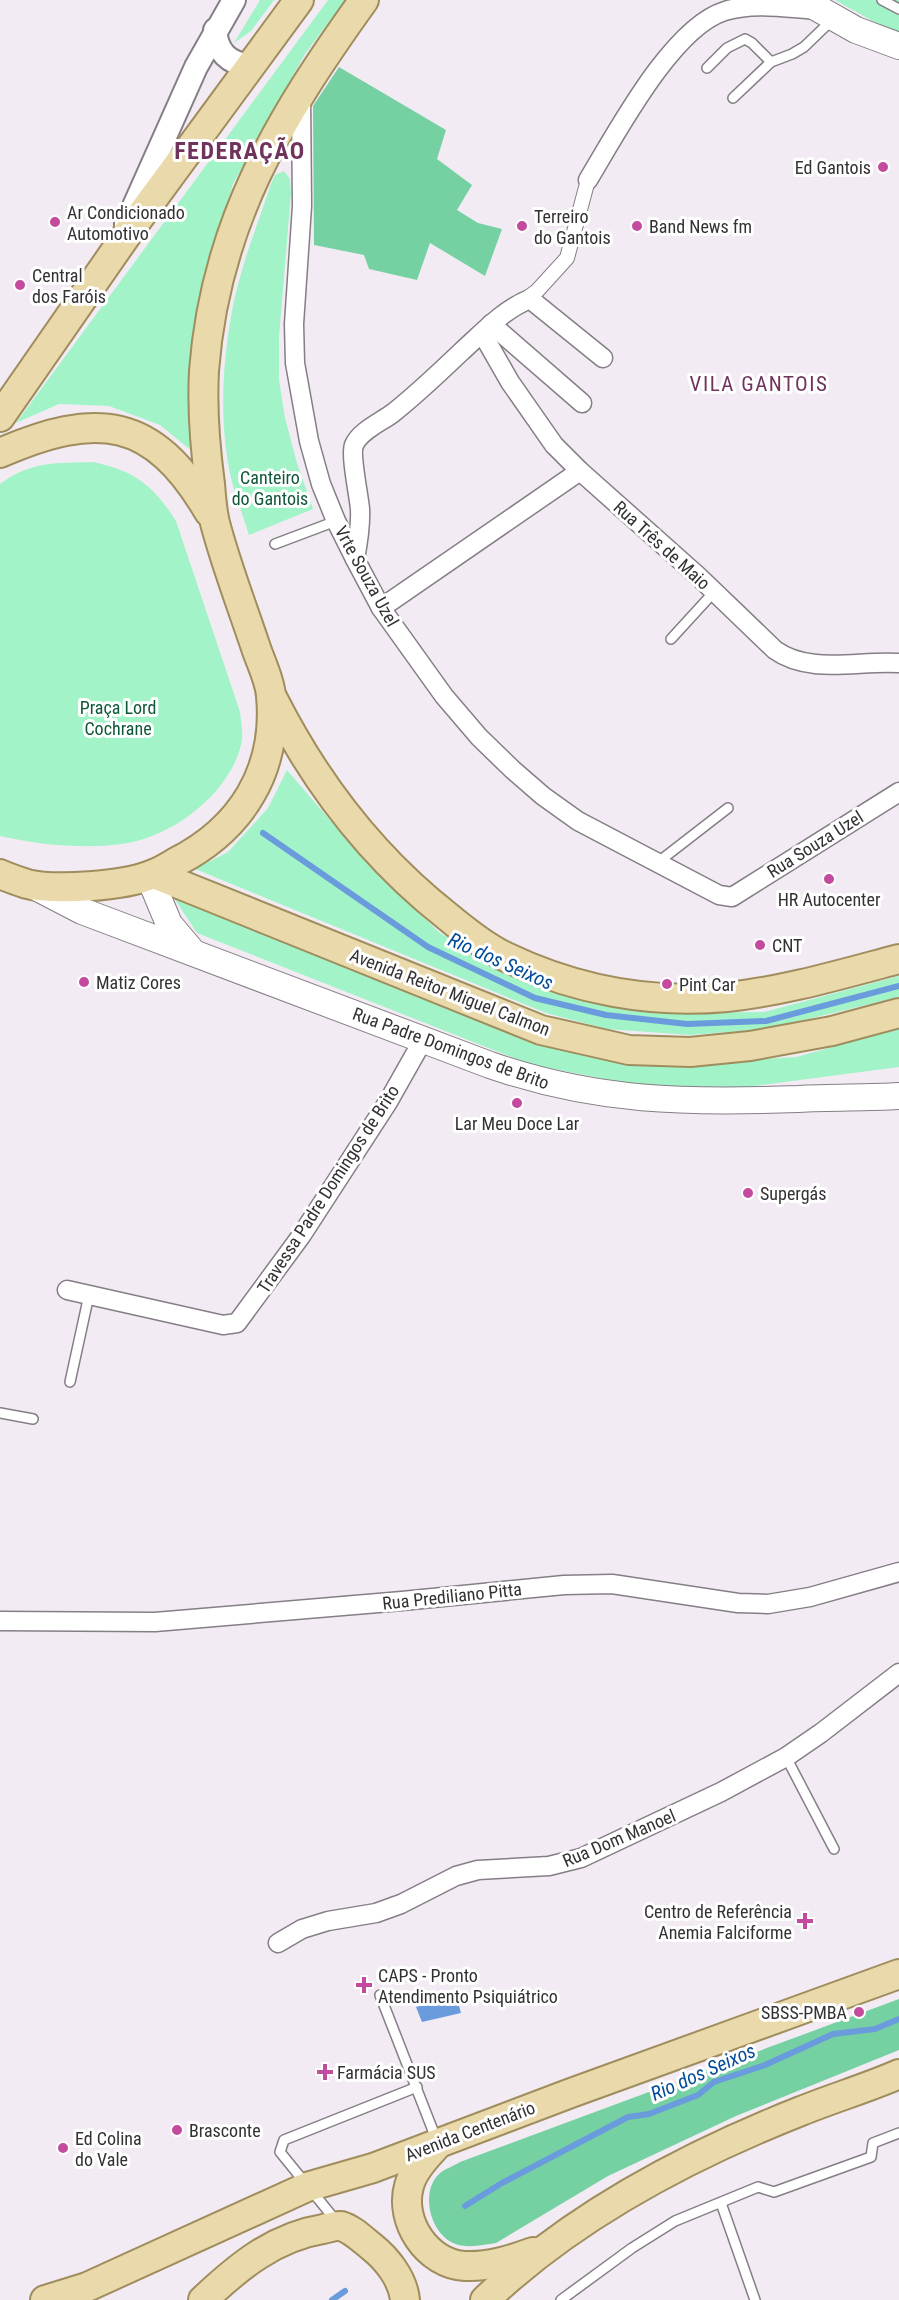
<svg xmlns="http://www.w3.org/2000/svg" width="899" height="2300" font-family="'Roboto Condensed',sans-serif">
<style>
.green{fill:#a2f4c8}
.forest{fill:#76d1a2}
.water{fill:#6a9bdd}
.lines{fill:none;stroke-linecap:round;stroke-linejoin:round}
.stream{stroke:#6a9bdd;stroke-width:6}
.service-casing{stroke:#857e86;stroke-width:12}
.pedestrian-casing{stroke:#857e86;stroke-width:16}
.minor-casing{stroke:#857e86;stroke-width:21}
.tertiary-casing{stroke:#857e86;stroke-width:26}
.secondary-casing{stroke:#857e86;stroke-width:28}
.primary-casing{stroke:#a08d5d;stroke-width:32}
.service{stroke:#fff;stroke-width:9}
.pedestrian{stroke:#fff;stroke-width:14}
.minor{stroke:#fff;stroke-width:18}
.tertiary{stroke:#fff;stroke-width:22}
.secondary{stroke:#fff;stroke-width:26}
.primary{stroke:#e9d9ab;stroke-width:28}
.poi-dot{fill:#c44a9d;stroke:#fff;stroke-width:2}
.labels{text-anchor:middle;dominant-baseline:central;stroke-width:6;stroke-linejoin:round;paint-order:stroke}
.poi-label{font-size:18px;fill:#343134;stroke:#fff;text-anchor:start}
.park-label{font-size:18px;fill:#0f5739;stroke:#fff}
.street-label{font-size:18px;fill:#343134;stroke:#fff}
.water-label{font-size:20px;font-style:italic;fill:#034b99;stroke:#fff}
.quarter-label{font-size:21px;letter-spacing:1.5px;fill:#70335b;stroke:#fff}
.district-label{font-size:24px;font-weight:bold;letter-spacing:1.5px;fill:#70335b;stroke:#fff}
</style>
<rect width="100%" height="100%" fill="#f3ebf4"/>
<g class="green">
<polygon points="260,0 274,0 251,31 234,43"/>
<polygon points="328,0 345,0 305,54 233,184 198,303 193,452 160,425 109,406 59,404 16,423"/>
<polygon points="835,0 899,0 899,32 885,28"/>
<path d="M284 171 290 179 291 193 279 337V380L285 418 297 463 313 509 249 535C243 516 236 497 231 478 219 424 222 365 232 311 240 268 257 226 271 184L275 175Z"/>
<path d="M93 462C135 471 153 485 176 521L240 712C241 721 243 732 242 740 233 790 177 834 128 843 86 850 42 845 0 836V484C31 461 56 463 93 462Z"/>
<polygon points="287,770 366,862 440,933 532,985 615,1006 682,1013 764,1012 899,976 899,997 767,1029 689,1035 607,1029 546,1013 195,869 228,852 268,808"/>
<polygon points="174,898 587,1057 670,1064 796,1057 899,1029 899,1067 710,1092 614,1081 529,1064 197,933"/>
</g>
<g class="forest">
<polygon points="339,67 446,130 437,159 472,185 457,210 478,223 502,229 485,276 430,243 417,280 369,269 364,255 314,245 313,106"/>
<path d="M899 1999V2050L736 2116 608 2176 496 2243C483 2245 466 2249 453 2243 430 2232 420 2192 439 2174 444 2169 454 2166 460 2162Z"/>
</g>
<polygon class="water" points="456,1995 461,2013 422,2022 416,2007"/>
<g class="lines">
<g class="stream">
<polyline points="263,833 428,947 535,998 606,1015 687,1024 766,1021 899,986"/>
<polyline points="465,2206 502,2183 628,2117 649,2114 698,2095 714,2082 765,2065 833,2034 875,2029 899,2019"/>
<polyline points="332,2300 345,2291"/>
</g>
<defs>
<g id="service">
<polyline points="882,0 899,9"/>
<polyline points="707,68 727,48 745,39 752,43 771,62"/>
<polyline points="733,98 771,62 792,54 804,47 833,19"/>
<polyline points="275,544 336,521"/>
<polyline points="671,639 714,592"/>
<polyline points="657,863 728,808"/>
<polyline points="70,1382 89,1295"/>
<polyline points="0,1413 33,1419"/>
<polyline points="786,1757 834,1849"/>
<polyline points="380,1995 437,2141"/>
<polyline points="721,2203 755,2300"/>
<polyline points="337,2222 280,2152 284,2140 417,2087"/>
<polyline points="561,2300 632,2248 675,2221 758,2187 774,2192 871,2157 873,2143 899,2133"/>
</g>
<polyline id="pedestrian" points="522,302 537,291 567,258 588,180"/>
<g id="minor">
<polyline points="301,97 302,206 294,324 295,363 309,441 321,484 336,521 355,559 381,608 444,696 479,737 513,770 543,796 578,821 719,895 732,897 899,792"/>
<path d="M588 180C616 134 672 27 725 11 754 2 786 8 817 10"/>
<polyline points="491,324 582,403"/>
<path d="M482 333 510 382 554 445 580 471 698 576 775 650C810 675 859 660 899 663"/>
<path d="M355 559C358 543 361 526 360 509 359 496 350 455 354 445 360 431 381 422 393 413 417 394 439 373 461 352 482 333 504 309 530 299L603 358"/>
<polyline points="381,608 580,471"/>
<polyline points="67,1290 223,1325 237,1323 301,1236 388,1102 423,1040"/>
<polyline points="0,1621 155,1622 402,1601 564,1585 612,1584 738,1603 768,1604 810,1597 899,1572"/>
<polyline points="278,1943 302,1929 328,1921 376,1913 401,1904 456,1876 478,1870 549,1866 581,1858 721,1792 786,1757 821,1733 899,1673"/>
</g>
<g id="tertiary">
<path d="M215 30C217 52 228 63 250 66"/>
<polyline points="126,224 196,67 234,0"/>
</g>
<g id="secondary">
<polyline points="803,0 856,30 899,46"/>
<polyline points="149,876 169,924 191,950"/>
<path d="M32 885 82 911 490 1065C597 1102 686 1103 798 1099 832 1097 865 1098 899 1096"/>
</g>
<g id="primary">
<polyline points="0,417 130,230 299,0"/>
<path d="M0 453C97 411 153 416 209 512"/>
<path d="M273 699C316 784 372 857 447 916 465 931 485 947 506 957 575 990 651 1004 727 997 785 991 842 974 899 959"/>
<path d="M0 874C9 878 18 881 27 884 56 891 123 886 151 875 159 872 168 867 176 862 241 829 278 771 271 696 270 680 261 663 256 648 242 606 226 565 215 523 212 511 211 497 210 484 205 447 202 408 204 371 215 223 280 117 364 0"/>
<polyline points="154,874 541,1030 629,1050 690,1052 750,1046 832,1031 899,1013"/>
<path d="M438 2144C427 2156 413 2170 409 2186 399 2221 427 2264 465 2266 489 2267 511 2260 533 2252"/>
<polyline points="45,2300 87,2287 307,2187 373,2168 571,2093 899,1974"/>
<path d="M203 2300C238 2267 274 2237 323 2229 328 2228 336 2225 341 2226 352 2229 363 2240 372 2247 387 2259 403 2279 405 2300"/>
<path d="M485 2300C574 2215 687 2156 801 2111 833 2098 867 2088 899 2074"/>
</g>
</defs>
<use href="#service" class="service-casing"/>
<use href="#pedestrian" class="pedestrian-casing"/>
<use href="#minor" class="minor-casing"/>
<use href="#tertiary" class="tertiary-casing"/>
<use href="#secondary" class="secondary-casing"/>
<use href="#primary" class="primary-casing"/>
<use href="#service" class="service"/>
<use href="#pedestrian" class="pedestrian"/>
<use href="#minor" class="minor"/>
<use href="#tertiary" class="tertiary"/>
<use href="#secondary" class="secondary"/>
<use href="#primary" class="primary"/>
</g>
<g class="poi-dot">
<circle cx="883" cy="167" r="6"/>
<circle cx="55" cy="222" r="6"/>
<circle cx="522" cy="226" r="6"/>
<circle cx="637" cy="226" r="6"/>
<circle cx="20" cy="285" r="6"/>
<circle cx="829" cy="879" r="6"/>
<circle cx="760" cy="945" r="6"/>
<circle cx="84" cy="982" r="6"/>
<circle cx="667" cy="984" r="6"/>
<circle cx="517" cy="1103" r="6"/>
<circle cx="748" cy="1193" r="6"/>
<path d="M802 1912h6v6h6v6h-6v6h-6v-6h-6v-6h6z"/>
<path d="M361 1976h6v6h6v6h-6v6h-6v-6h-6v-6h6z"/>
<circle cx="859" cy="2012" r="6"/>
<path d="M322 2063h6v6h6v6h-6v6h-6v-6h-6v-6h6z"/>
<circle cx="177" cy="2130" r="6"/>
<circle cx="63" cy="2148" r="6"/>
</g>
<g class="labels">
<g class="poi-label">
<text x="871" y="167" text-anchor="end">Ed Gantois</text>
<text x="67" y="212">Ar Condicionado<tspan x="67" dy="21">Automotivo</tspan></text>
<text x="534" y="216">Terreiro<tspan x="534" dy="21">do Gantois</tspan></text>
<text x="649" y="226">Band News fm</text>
<text x="32" y="275">Central<tspan x="32" dy="21">dos Faróis</tspan></text>
<text x="829" y="899" text-anchor="middle">HR Autocenter</text>
<text x="772" y="945">CNT</text>
<text x="96" y="982">Matiz Cores</text>
<text x="679" y="984">Pint Car</text>
<text x="517" y="1123" text-anchor="middle">Lar Meu Doce Lar</text>
<text x="760" y="1193">Supergás</text>
<text x="792" y="1911" text-anchor="end">Centro de Referência<tspan x="792" dy="21">Anemia Falciforme</tspan></text>
<text x="378" y="1975">CAPS - Pronto<tspan x="378" dy="21">Atendimento Psiquiátrico</tspan></text>
<text x="847" y="2012" text-anchor="end">SBSS-PMBA</text>
<text x="337" y="2072">Farmácia SUS</text>
<text x="189" y="2130">Brasconte</text>
<text x="75" y="2138">Ed Colina<tspan x="75" dy="21">do Vale</tspan></text>
</g>
<g class="park-label">
<text x="270" y="477">Canteiro<tspan x="270" dy="21">do Gantois</tspan></text>
<text x="118" y="707">Praça Lord<tspan x="118" dy="21">Cochrane</tspan></text>
</g>
<g class="street-label">
<text transform="translate(662 545) rotate(42)">Rua Três de Maio</text>
<text transform="translate(367 576) rotate(61)">Vrte Souza Uzel</text>
<text transform="translate(815 844) rotate(-32)">Rua Souza Uzel</text>
<text transform="translate(450 992) rotate(21)">Avenida Reitor Miguel Calmon</text>
<text transform="translate(451 1048) rotate(20)">Rua Padre Domingos de Brito</text>
<text transform="translate(328 1189) rotate(-57)">Travessa Padre Domingos de Brito</text>
<text transform="translate(452 1596) rotate(-6)">Rua Prediliano Pitta</text>
<text transform="translate(619 1838) rotate(-23)">Rua Dom Manoel</text>
<text transform="translate(470 2131) rotate(-21)">Avenida Centenário</text>
</g>
<g class="water-label">
<text transform="translate(501 961) rotate(24)">Rio dos Seixos</text>
<text transform="translate(703 2072) rotate(-24)">Rio dos Seixos</text>
</g>
<g class="quarter-label">
<text x="759" y="384">VILA GANTOIS</text>
</g>
<g class="district-label">
<text x="240" y="151">FEDERAÇÃO</text>
</g>
</g>
</svg>
